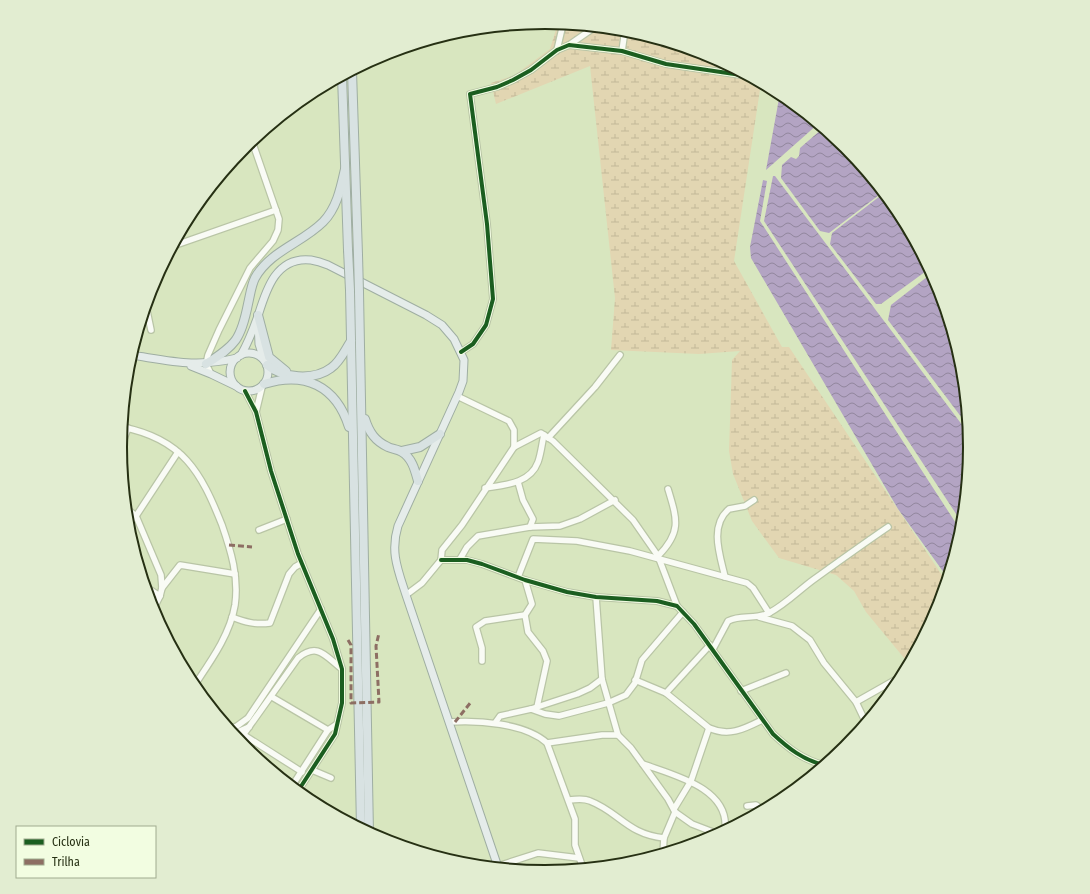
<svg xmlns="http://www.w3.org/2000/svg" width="1090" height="894" viewBox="0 0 1090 894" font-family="'Fira Sans Condensed',sans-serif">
	<defs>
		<pattern id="wetland-marsh" width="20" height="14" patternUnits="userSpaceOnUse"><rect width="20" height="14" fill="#e2d6b2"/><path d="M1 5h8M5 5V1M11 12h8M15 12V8" fill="none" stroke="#c2b898"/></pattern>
		<pattern id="water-waves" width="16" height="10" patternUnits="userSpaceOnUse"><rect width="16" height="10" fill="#b3a4c3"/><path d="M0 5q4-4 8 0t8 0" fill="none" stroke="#91869d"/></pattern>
	</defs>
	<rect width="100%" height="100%" fill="#d8e6bf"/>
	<!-- wetland -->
	<path fill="url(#wetland-marsh)" d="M558,23L628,30L708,54L761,83L734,261L782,347H789L946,581L938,610L909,664L866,612L854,591L836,575L779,558L752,521L733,474L729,451L732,360L740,351L699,354L611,350L615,298L590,66L496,104L491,83L515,75L550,49Z"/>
	<!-- water -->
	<g fill="url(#water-waves)">
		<path d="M780,93L818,124L766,170Z"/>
		<path d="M823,128L846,147L883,192L829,233L820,231L781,178L782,165L791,157L796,159L799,156L800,148Z"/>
		<path d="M773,176H775L969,434L970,447L962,523L764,221Z"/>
		<path d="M763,180L767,181L760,221L961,531L947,577L898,509L751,258L750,247Z"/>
		<path d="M884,193L898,211L929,269L881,304H876L830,244L832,233Z"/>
		<path d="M932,273L938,285L962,364L968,426L888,320L891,305Z"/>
	</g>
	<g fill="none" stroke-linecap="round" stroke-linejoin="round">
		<!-- minor casing -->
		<g stroke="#b9c5a6" stroke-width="8">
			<g id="minor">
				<path d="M569,45L595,27"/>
				<path d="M557,50L563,24"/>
				<path d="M622,51L625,30"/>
				<path d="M277,120L329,83L342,78"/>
				<path d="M173,246L276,210"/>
				<path d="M146,306L151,330"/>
				<path d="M461,352L473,344L486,325L493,299L487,224L470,94L497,87L513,80L531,70L557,50L569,45L622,51L666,64L748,76"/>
				<path d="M211,374L206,364L208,355L219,330L250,268L273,241L278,230L279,219L252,141"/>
				<path d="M245,391L256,412L271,471L298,554L333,639L342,669V703L335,734L298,791"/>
				<path d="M457,396L509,421L514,430V447"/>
				<path d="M256,412L262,387"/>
				<path d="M122,427C183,439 201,472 222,525C231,551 239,577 235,605C230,635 210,662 194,686"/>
				<path d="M548,438L595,387L620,355"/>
				<path d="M120,450L128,428"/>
				<path d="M518,482L523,500L533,519L530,527"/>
				<path d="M485,488C504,485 530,484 538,462C541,454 542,443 544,435"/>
				<path d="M126,508L136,516L161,575L162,588L160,596L153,610"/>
				<path d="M128,525L136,516L178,452"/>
				<path d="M259,530L287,519"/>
				<path d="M658,556C682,532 677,519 668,489"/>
				<path d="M460,559L467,547L478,536L530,527L560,526L580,519L615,500"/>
				<path d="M441,560H467L482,564L525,580L567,592L596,597L657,601L677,606L694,624L773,734C788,748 803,760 824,765"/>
				<path d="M518,577L533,539L577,541L630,551L747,583L753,588L769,613"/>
				<path d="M725,577C720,555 709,526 729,509L745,506L754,500"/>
				<path d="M146,587L160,596"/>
				<path d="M162,588L180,565L235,574"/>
				<path d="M406,595L422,583L441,560L442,550L462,525L514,447L541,433L553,441L633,520L658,556L677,606"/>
				<path d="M596,597L602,679L618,735"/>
				<path d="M525,615L528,632L543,651L547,661L537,707"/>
				<path d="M232,617C245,622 255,625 270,623L289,574L295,567L302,563"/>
				<path d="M759,617L792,626L810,640L824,663L856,702L866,723"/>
				<path d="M713,649L728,621C741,614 756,620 769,613C786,604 798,591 813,580C838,562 863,544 888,527"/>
				<path d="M482,661V648L476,627L485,621L525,615L532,604L525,580"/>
				<path d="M635,680L666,693L709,728C729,737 744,729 762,720"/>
				<path d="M741,691L786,673"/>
				<path d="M666,693L710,645"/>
				<path d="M272,697L328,730"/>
				<path d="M856,702L902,676"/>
				<path d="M531,709L545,714L559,716L608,703L626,695L635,683L642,660L683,612"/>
				<path d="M449,722C477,720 525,723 547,743L575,819V845L583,868"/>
				<path d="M495,723L500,716L531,709L577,694L590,688L602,679"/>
				<path d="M229,729L237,726L248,718L321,609"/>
				<path d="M233,734L249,727"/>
				<path d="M244,735L302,772"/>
				<path d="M239,741L298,658C318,642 325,656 342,669"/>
				<path d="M547,743L602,735H618L631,748L668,799L675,812L692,824L718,834"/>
				<path d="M643,764C673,775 730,788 725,830"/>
				<path d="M312,770L331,778"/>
				<path d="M292,786L328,730L337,724"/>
				<path d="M569,800C576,799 584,798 590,801C619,812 627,834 664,838L675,812"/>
				<path d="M747,806L756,805L763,810"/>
				<path d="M674,809L691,781L709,728"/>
				<path d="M663,853L664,838"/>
				<path d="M498,866L538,853L579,858"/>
			</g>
		</g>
		<!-- major casing -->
		<g stroke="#9faea2" stroke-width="9">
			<g id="major">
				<path d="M258,322L259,344L264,360"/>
				<circle cx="249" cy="372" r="19"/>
				<path d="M131,355C171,361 196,368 237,358"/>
				<path d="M241,355C248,343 253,330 258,316C266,290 276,256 311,260C317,261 323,263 328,265L426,315L442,325L454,339L464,360L463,381L459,392L398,526C390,552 398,570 406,595L498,867"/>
				<path d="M191,366L211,374L236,386"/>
			</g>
		</g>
		<!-- highway casing -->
		<g stroke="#9faea2" stroke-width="10">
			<g id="highway">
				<path d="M352,71L358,255"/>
				<path d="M342,76L348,250"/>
				<path d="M350,290L361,828"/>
				<path d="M359,292L369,833"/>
				<path d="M258,315L269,357L286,371"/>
				<path d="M206,364C236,345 241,339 248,304C250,296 251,286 255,278C270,251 302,243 323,222C337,208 341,187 345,169"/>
				<path d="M267,365C282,378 314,381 331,368C340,362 345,350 351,341"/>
				<path d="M264,384C305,371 336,386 349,427"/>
				<path d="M365,419C369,432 375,441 388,447C392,449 398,449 402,452C412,458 415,470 418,481"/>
				<path d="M402,451L420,447L440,434"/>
			</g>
		</g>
		<!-- minor -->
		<use href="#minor" stroke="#f9fbf5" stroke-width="5.5"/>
		<!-- major -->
		<use href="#major" stroke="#e5ecea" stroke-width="7"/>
		<!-- highway -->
		<use href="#highway" stroke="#d8e2e2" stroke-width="8"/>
		<!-- highway-bridge casing -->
		<g stroke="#9faea2" stroke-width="10" stroke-linecap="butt">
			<g id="highway-bridge">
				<path d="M348,250L350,290"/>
				<path d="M358,255L359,292"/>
			</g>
		</g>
		<!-- highway-bridge -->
		<use href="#highway-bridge" stroke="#d8e2e2" stroke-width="8"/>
		<!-- quiet -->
		<g stroke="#8d6e63" stroke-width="3" stroke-dasharray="6 3" stroke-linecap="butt">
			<path d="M229,545L252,547"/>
			<path d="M348,640L351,645V703L379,702L376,646L379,633"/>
			<path d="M455,722L471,702"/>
		</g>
		<!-- cycleway casing -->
		<g stroke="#f2fde1" stroke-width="6">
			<g id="cycleway">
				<path d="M461,352L473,344L486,325L493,299L487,224L470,94L497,87L513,80L531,70L557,50L569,45L622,51L666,64L748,76"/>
				<path d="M245,391L256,412L271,471L298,554L333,639L342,669V703L335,734L298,791"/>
				<path d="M441,560H467L482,564L525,580L567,592L596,597L657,601L677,606L694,624L773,734C788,748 803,760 824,765"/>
			</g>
		</g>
		<!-- cycleway -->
		<use href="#cycleway" stroke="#1b5e20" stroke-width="4"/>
	</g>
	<!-- crop -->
	<path d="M0 0H1090V894H0ZM127 447a418 418 0 1 1 836 0a418 418 0 1 1-836 0Z" fill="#e2edd1" fill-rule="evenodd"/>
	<path fill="none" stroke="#263013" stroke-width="2" d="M127 447a418 418 0 1 1 836 0a418 418 0 1 1-836 0Z"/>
	<!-- legend -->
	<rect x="16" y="826" width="140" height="52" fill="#f2fde1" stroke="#a0ab8f"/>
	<rect x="24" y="839" width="20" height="6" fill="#1b5e20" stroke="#a0ab8f"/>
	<text x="52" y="846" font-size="12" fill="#263013">Ciclovia</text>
	<rect x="24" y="859" width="20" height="6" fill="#8d6e63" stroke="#a0ab8f"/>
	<text x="52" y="866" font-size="12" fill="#263013">Trilha</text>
</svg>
